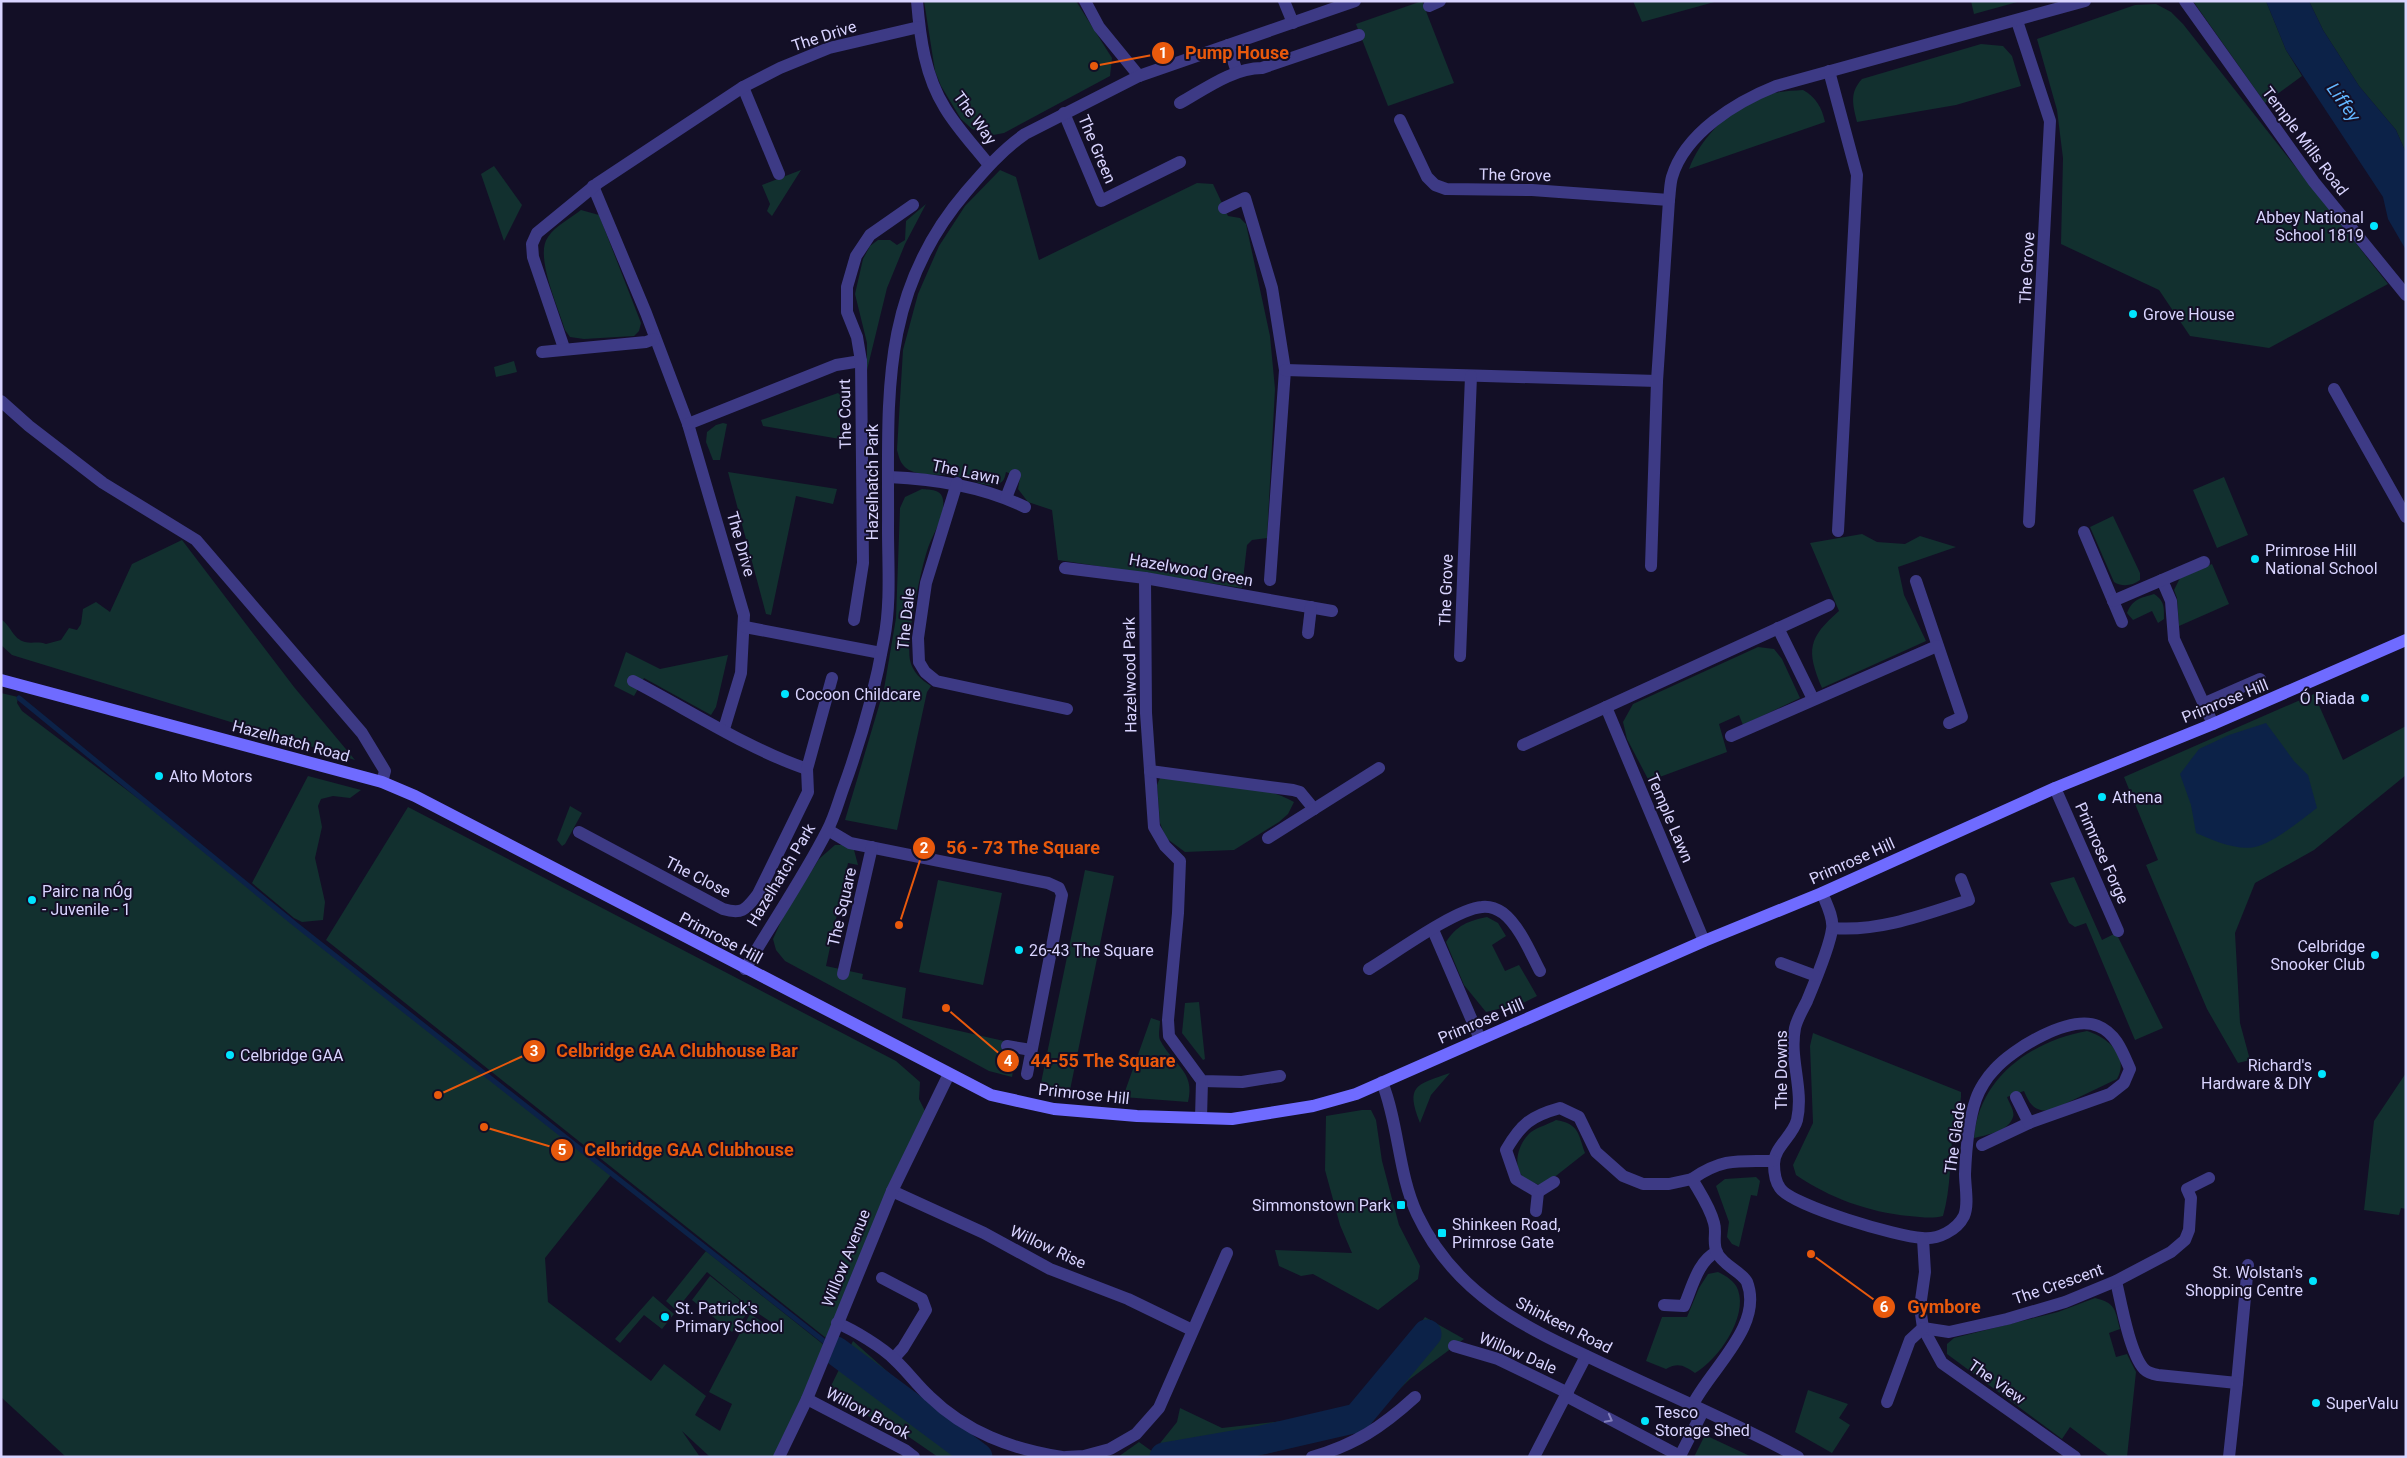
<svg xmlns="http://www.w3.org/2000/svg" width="2407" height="1458" viewBox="0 0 2407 1458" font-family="Roboto,sans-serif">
	<rect width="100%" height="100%" fill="#130f26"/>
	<!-- green -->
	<g fill="#12302f">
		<path d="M924,1H1076L1112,58L1110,76L1004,133L988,136L972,129L961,119L941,86L935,71Z"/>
		<path d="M1422,1L1454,83L1388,106L1356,24Z"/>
		<path d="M1633,1H1718L1642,22Z"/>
		<path d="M1971,1H2021L1974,14Z"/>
		<path d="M2193,1H2266L2286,50L2302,76L2265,103Z"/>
		<path d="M2309,1H2406V153L2396,130L2359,86L2323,30Z"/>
		<path d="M2156,4L2171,12L2183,24L2388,284L2269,348L2190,336L2159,290L2061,244L2063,158L2057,110L2037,39L2135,5Z"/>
		<path d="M1981,44L2003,46L2012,56L2021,86L1956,105L1857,122C1853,105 1849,93 1862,79Z"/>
		<path d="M1803,90C1816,97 1822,108 1825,122L1689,169C1699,141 1726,112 1754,100C1769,92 1786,91 1803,90Z"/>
		<path d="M494,166L522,205L504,241L481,174Z"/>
		<path d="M801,170L772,216L767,211L770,204L762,185Z"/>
		<path d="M1000,170L1016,177L1039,260L1197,183L1213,184L1228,216L1240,218L1246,224L1270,336L1275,389L1267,538L1252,540L1247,545L1242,588L1058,560L1052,510L1028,502L1018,489L1020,477L1006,472C1005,477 1004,482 998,484C988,489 971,479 960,477C945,473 919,478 906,468C900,463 899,457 897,450L903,350L918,294L939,246L965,206Z"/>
		<path d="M926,204L905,244L887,288L867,370V343L855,294L863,259L870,246L878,240H890L897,245L905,240L906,221Z"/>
		<path d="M581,210L599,215L641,323L639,331L634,336L584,339L570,337L565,330C559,309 534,255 548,237C555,226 571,218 581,210Z"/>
		<path d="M514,361L517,372L496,377L494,367Z"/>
		<path d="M838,393L840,395V439L763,426L761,420Z"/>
		<path d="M723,423L727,424L720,460H713L706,442L707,432L716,425Z"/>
		<path d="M728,472L837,489L833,504L796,496L771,615L766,614Z"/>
		<path d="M2224,477L2248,535L2217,548L2193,490Z"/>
		<path d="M922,489C930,490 942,489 943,500C946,516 931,536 927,551C920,573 906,639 910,660C912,671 921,680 931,686L927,692L897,830L845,820L884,689L896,618L900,508L905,497Z"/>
		<path d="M2113,516L2140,573V580C2132,586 2122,587 2114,582L2090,527Z"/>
		<path d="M1862,534L1877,542L1905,544L1920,536L1956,547L1898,567L1904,595L1926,641L1822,688C1806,650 1808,638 1839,611L1810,543Z"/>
		<path d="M182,540L294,687L355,760L12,655L1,645V619C11,626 13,639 25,642C32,644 38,641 46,644L61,640L69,628L77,630L81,624L83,609L96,602L110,612L132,564Z"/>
		<path d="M2212,564L2229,604L2179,626L2177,598L2174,590L2180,578Z"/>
		<path d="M2154,594C2165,601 2164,608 2164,619L2158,623L2152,611L2133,620L2127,613C2132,599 2141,598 2154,594Z"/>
		<path d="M1758,647L1774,649L1782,659L1800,698L1743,725L1739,715L1719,724L1727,752L1649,781L1627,739L1623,722L1633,704Z"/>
		<path d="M626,652L660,669L728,655L716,707L711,715L644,678L634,696L614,686Z"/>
		<path d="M1,693L18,697L17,703L22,711L164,818L305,934L611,1175L545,1258L548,1302L651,1381L664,1364L706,1396L695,1415L720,1431L732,1404L709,1392L750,1314L772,1328L774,1324L753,1310L707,1272L676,1310L666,1301L706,1251L824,1345L803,1397L775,1457H710L682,1431L700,1457H66L1,1397Z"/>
		<path d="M2314,694L2343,760L2406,726V775L2314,850L2255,883L2235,933L2240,1023L2250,1060L2238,1063L2207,1009L2146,865L2158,860L2124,777Z"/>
		<path d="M308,776L361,790L350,798L333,796L321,799L318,806L322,827L315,858L325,902L323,920L302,922L294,918L252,883Z"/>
		<path d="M1160,778C1204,782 1254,780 1294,802L1288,814L1279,822L1234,850L1185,852L1166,838L1160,823L1157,785Z"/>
		<path d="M570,806L582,813L565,844L562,846L557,840Z"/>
		<path d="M408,807L896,1061L920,1082L919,1099L925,1111L826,1338L326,940Z"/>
		<path d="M835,845H843L854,850L858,865L848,863L826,966L863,974L862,979L906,988L902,1018L1004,1041L1002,1050L1011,1054L1015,1059L1012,1077L989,1071L785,961L776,950L773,939L783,917L819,859Z"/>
		<path d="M1085,870L1114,876L1070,1090L1041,1084L1042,1078Z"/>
		<path d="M2074,877L2102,940L2116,933L2163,1028L2135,1040L2086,923L2075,927L2069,923L2050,883Z"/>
		<path d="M938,880L1002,893L983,985L919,972Z"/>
		<path d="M1487,917L1498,923L1506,936L1492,945L1505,971L1519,965L1537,996L1523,1003L1486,1012L1464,985L1446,942C1457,925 1468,921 1487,917Z"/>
		<path d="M1199,1002L1205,1059L1203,1060L1182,1033L1185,1003Z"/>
		<path d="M1151,1018L1160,1021C1160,1026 1158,1035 1160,1040C1172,1064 1196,1071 1188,1102L1123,1097Z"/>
		<path d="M2087,1031C2107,1037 2130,1056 2117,1079L2050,1111C2034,1111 2030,1105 2024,1091L2007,1097C2009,1103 2015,1111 2013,1117C2009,1131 1987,1135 1974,1138C1979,1077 2032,1041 2087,1031Z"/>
		<path d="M1813,1033L1961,1092C1962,1105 1955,1117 1953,1130C1950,1158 1951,1188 1943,1216C1932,1219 1921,1217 1909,1216C1868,1212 1830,1198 1796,1175L1793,1165L1813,1123L1810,1046Z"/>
		<path d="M1450,1073L1431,1095L1420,1123C1405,1085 1416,1085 1450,1073Z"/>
		<path d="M2406,1073V1209L2401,1208L2399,1215L2364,1210L2374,1121Z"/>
		<path d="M1362,1110H1371L1376,1120L1382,1161L1399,1225L1420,1266L1418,1279L1378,1310L1313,1274L1301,1276L1279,1266L1275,1250L1352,1253L1340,1225L1325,1170L1326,1116Z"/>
		<path d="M1556,1120C1579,1124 1578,1133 1585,1153L1552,1179L1539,1185C1535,1183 1528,1181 1524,1178C1511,1165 1519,1142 1531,1132C1538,1127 1549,1124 1556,1120Z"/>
		<path d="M1756,1177L1760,1181L1757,1196L1751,1195L1739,1247L1732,1244L1727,1237L1729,1222L1716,1186L1725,1179Z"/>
		<path d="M1718,1272C1726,1276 1735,1281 1738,1290C1748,1317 1718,1360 1695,1373C1684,1366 1679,1362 1666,1369L1646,1361L1662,1317H1687L1699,1288L1708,1274Z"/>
		<path d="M710,1276L751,1309L732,1332L692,1300Z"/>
		<path d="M653,1296L674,1314L662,1329L644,1315L620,1343L615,1339Z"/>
		<path d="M2095,1298C2116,1303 2115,1310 2120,1329L2109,1333L2116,1357L2127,1354L2136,1372L2127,1457H2110L2070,1427L2062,1439L1947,1354V1344L1954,1338L2058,1312Z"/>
		<path d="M1425,1317L1464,1339L1410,1379L1356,1432L1252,1457H1118L1139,1442L1153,1452L1177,1422L1180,1408L1222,1428L1354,1413Z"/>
		<path d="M853,1341L959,1435L991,1457H938L909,1437L835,1399L831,1393V1386Z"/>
		<path d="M1808,1390L1848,1404L1839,1418L1850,1425L1832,1453L1795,1432Z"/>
		<path d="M1705,1435L1752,1457H1694Z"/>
	</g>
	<!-- water -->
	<g fill="#0c2248">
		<path d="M2266,1H2309L2323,30L2359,86L2396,130L2406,153V250L2388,219L2383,197L2286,50Z"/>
		<path d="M2266,723L2294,761L2308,775L2317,808C2302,819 2274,843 2255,847C2237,851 2212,840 2196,833L2191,805L2180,774L2199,749L2229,735Z"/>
	</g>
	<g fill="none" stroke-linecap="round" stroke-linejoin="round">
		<!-- stream -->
		<path stroke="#0c2248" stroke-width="5" d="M19,698L295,924L825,1342"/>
		<!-- river -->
		<g stroke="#0c2248" stroke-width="29">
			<path d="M836,1351L978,1457"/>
			<path d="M1164,1457L1262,1440L1357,1418L1427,1334"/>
		</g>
		<!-- minor -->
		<g stroke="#3d3a85" stroke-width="12">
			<path d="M917,1C920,38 925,76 945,108C957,128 974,146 989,165"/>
			<path d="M1085,1L1099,27L1139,76"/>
			<path d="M1284,1L1293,23"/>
			<path d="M1429,6L1440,1"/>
			<path d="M2017,21L2050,121L2029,522"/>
			<path d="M1228,45L1237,72"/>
			<path d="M1829,71L1857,175L1838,531"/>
			<path d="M743,87L779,174"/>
			<path d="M1180,103C1205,89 1233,68 1262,68L1359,35"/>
			<path d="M1064,113L1101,201L1180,162"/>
			<path d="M1400,120L1427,177L1435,185L1446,189L1532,190L1669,200"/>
			<path d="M593,186L646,313L688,424L744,615L741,673L724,729"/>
			<path d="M1224,208L1245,198L1272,288L1285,370L1270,580"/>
			<path d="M564,348L533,257L532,244L537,233L598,183L743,87L780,68L829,48L919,27"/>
			<path d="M542,352L646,342L654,339"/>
			<path d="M1285,370L1657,381"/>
			<path d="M2334,389L2406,517"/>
			<path d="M1,401L29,426L103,483L196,540L362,733L385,771L382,782"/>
			<path d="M688,424L836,365L861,361"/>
			<path d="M889,477C936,479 982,486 1025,507"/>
			<path d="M957,483L926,583L918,638L919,662L925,672L936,681L1067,709"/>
			<path d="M1006,498L1015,475"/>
			<path d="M2084,532L2122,622"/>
			<path d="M1651,566L1657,381L1669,200C1670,192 1670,184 1672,177C1685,133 1736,102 1776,86L2085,1"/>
			<path d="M1065,568L1145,578L1332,611"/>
			<path d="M1145,578L1146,713L1154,827L1165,846L1180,861L1178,913L1168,1020L1169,1036L1202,1081L1242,1082L1280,1076"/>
			<path d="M2162,580L2171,601L2174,639L2213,724"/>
			<path d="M1916,581L1962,717L1949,723"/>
			<path d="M2113,601L2204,562"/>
			<path d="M854,620L863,563L861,361L857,337L847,312V287L856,256L870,235L913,205"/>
			<path d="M745,627L881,653"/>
			<path d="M1778,628L1813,699"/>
			<path d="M1308,633L1311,607"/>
			<path d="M1460,656L1471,376"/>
			<path d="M633,681C687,709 750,750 807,769"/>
			<path d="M2205,703L2260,679"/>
			<path d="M1606,707L1704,941"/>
			<path d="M1731,736L1937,646"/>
			<path d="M1523,745L1829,605"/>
			<path d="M1150,771L1293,790L1300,792L1314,809"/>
			<path d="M2055,788L2118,931"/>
			<path d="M828,830L850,843L1048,883L1059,888L1062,895L1027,1074"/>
			<path d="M579,832L723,909C743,915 746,909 758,894L808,792L807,769L832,678"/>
			<path d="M1268,838L1379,768"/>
			<path d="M1822,893C1826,903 1834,918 1832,929C1830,946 1814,984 1807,1001C1803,1009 1797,1019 1795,1028C1789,1059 1804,1089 1797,1120C1793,1136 1774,1147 1774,1164C1774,1173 1775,1181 1780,1188C1792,1206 1899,1237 1922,1238C1938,1240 1957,1230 1964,1216C1969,1205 1965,1186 1965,1174C1966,1149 1968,1122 1976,1099C1979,1090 1987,1077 1994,1070C2012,1049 2070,1014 2098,1026C2116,1033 2123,1053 2130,1069L2124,1083L2110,1094L2031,1122L1982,1145"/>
			<path d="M1833,928C1879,932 1926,914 1969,900L1961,879"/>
			<path d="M1433,930L1480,1039"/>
			<path d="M1781,963L1816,976"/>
			<path d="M1369,969C1394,954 1455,909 1482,907C1490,906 1497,909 1503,913C1519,925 1531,954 1540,971"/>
			<path d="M843,974L872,847"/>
			<path d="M1007,1046L1031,1050"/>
			<path d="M2016,1097L2029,1123"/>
			<path d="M1201,1118L1202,1081"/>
			<path d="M1554,1182L1538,1192L1516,1179L1506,1150C1521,1124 1531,1116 1560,1108L1579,1117L1596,1152L1623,1176L1643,1184H1669L1692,1179"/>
			<path d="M892,1191L984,1233L1050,1269L1128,1299L1192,1330"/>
			<path d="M1536,1211L1538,1192"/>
			<path d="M1923,1239L1925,1272L1920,1307L1923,1328L1942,1363L2075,1457"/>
			<path d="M882,1278L922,1299L926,1310L903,1348L894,1358"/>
			<path d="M2116,1281C2121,1303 2130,1354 2144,1369C2148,1373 2152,1374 2158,1375L2237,1383L2248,1265"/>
			<path d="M1664,1305L1684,1306C1692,1288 1698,1260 1717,1252"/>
			<path d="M837,1323C854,1330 882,1347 895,1360C907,1371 917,1385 929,1396C966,1432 1011,1449 1062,1457"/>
			<path d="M1923,1328L1949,1332L2007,1319L2065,1302L2116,1281L2171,1252L2185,1240L2189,1230L2191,1198L2187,1189L2209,1178"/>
			<path d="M1454,1346L1498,1359L1568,1393"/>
			<path d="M1566,1396L1680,1456L1703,1411"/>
			<path d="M807,1399L905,1450L914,1457"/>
			<path d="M1887,1402L1910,1340L1923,1328"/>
			<path d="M1692,1406C1710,1369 1764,1326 1747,1282C1742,1272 1724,1266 1717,1253C1712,1242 1717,1233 1714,1223C1710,1207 1700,1193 1692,1179C1722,1158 1738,1161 1773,1161"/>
			<path d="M779,1457L807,1399L892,1191L949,1074"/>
			<path d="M1066,1457L1084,1456L1110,1449L1136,1434L1159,1408L1227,1253"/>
			<path d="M1312,1457C1355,1445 1382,1427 1415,1397"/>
			<path d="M1534,1457L1586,1356"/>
			<path d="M2229,1457L2237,1383"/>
		</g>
		<!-- tertiary -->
		<g stroke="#3d3a85" stroke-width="12">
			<path d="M2185,1L2314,182L2406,295"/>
			<path d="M745,969C772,923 803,878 827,831C834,818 838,803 843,789C861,740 875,690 884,639C891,604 888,565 888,529C889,402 877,296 966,192C984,171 1002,150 1025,134L1139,76L1355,1"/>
			<path d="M1382,1082C1399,1125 1398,1173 1417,1214C1457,1299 1531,1330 1610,1367C1673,1397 1738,1424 1798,1457"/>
		</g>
		<!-- secondary -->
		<path stroke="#6f6bff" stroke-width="12" d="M1,680L382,782L415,796L991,1095L1054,1109L1137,1116L1232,1119L1313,1106L1356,1094L1704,941L1822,893L2055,788L2213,724L2406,640"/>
	</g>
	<!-- one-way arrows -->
	<defs><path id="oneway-chevron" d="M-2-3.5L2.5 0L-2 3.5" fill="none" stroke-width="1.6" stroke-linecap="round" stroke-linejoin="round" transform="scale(1.25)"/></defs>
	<use stroke="#837fbc" href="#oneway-chevron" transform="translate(1609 1419) rotate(28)"/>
	<!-- markers -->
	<g fill="#00e5ff" stroke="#130f26" stroke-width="2">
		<circle cx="2374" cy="226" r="5"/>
		<circle cx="2133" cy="314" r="5"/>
		<circle cx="2255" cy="559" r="5"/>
		<circle cx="785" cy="694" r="5"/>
		<circle cx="2365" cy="698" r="5"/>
		<circle cx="159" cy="776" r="5"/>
		<circle cx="2102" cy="797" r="5"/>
		<circle cx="32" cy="900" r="5"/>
		<circle cx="1019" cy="950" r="5"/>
		<circle cx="2375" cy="955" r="5"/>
		<circle cx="230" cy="1055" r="5"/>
		<circle cx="2322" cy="1074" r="5"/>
		<rect x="1396" y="1200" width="10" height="10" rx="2.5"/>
		<rect x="1437" y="1228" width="10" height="10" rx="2.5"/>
		<circle cx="2313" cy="1281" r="5"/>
		<circle cx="665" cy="1317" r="5"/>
		<circle cx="2316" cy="1403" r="5"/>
		<circle cx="1645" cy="1421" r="5"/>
	</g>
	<g text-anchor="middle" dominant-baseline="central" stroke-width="4" stroke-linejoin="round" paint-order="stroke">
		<!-- street labels -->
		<g font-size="16" fill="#d9d4ff" stroke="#130f26">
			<text transform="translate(824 36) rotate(-18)">The Drive</text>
			<text transform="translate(975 118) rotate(54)">The Way</text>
			<text transform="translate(2305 141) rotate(53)">Temple Mills Road</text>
			<text transform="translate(1097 149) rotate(67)">The Green</text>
			<text transform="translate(1515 175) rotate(1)">The Grove</text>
			<text transform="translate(2027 268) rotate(-87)">The Grove</text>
			<text transform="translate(845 414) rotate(-91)">The Court</text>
			<text transform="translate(966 472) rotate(12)">The Lawn</text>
			<text transform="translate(872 482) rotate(-90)">Hazelhatch Park</text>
			<text transform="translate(741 544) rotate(74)">The Drive</text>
			<text transform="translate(1191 570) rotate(10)">Hazelwood Green</text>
			<text transform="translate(1446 590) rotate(-88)">The Grove</text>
			<text transform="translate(906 619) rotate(-84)">The Dale</text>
			<text transform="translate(1130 675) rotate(-91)">Hazelwood Park</text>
			<text transform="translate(2225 701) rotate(-22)">Primrose Hill</text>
			<text transform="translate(291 741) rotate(15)">Hazelhatch Road</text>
			<text transform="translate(1670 818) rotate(67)">Temple Lawn</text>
			<text transform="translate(2102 853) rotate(66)">Primrose Forge</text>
			<text transform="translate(1852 861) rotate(-24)">Primrose Hill</text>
			<text transform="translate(781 875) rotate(-59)">Hazelhatch Park</text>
			<text transform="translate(698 877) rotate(27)">The Close</text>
			<text transform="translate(842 907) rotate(-77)">The Square</text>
			<text transform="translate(721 938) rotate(28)">Primrose Hill</text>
			<text transform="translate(1481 1021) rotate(-23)">Primrose Hill</text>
			<text transform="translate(1781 1070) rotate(-90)">The Downs</text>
			<text transform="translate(1084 1094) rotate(6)">Primrose Hill</text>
			<text transform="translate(1955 1138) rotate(-82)">The Glade</text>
			<text transform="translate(1048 1247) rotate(25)">Willow Rise</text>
			<text transform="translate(846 1258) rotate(-68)">Willow Avenue</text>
			<text transform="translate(2058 1284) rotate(-19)">The Crescent</text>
			<text transform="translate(1564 1325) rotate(27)">Shinkeen Road</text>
			<text transform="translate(1518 1353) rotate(23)">Willow Dale</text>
			<text transform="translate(1997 1382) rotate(35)">The View</text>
			<text transform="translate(868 1413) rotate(28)">Willow Brook</text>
		</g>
		<!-- poi labels -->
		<g font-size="16" fill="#d9d4ff" stroke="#130f26" text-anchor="start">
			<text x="2364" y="217" text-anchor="end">Abbey National<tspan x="2364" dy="18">School 1819</tspan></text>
			<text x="2143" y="314">Grove House</text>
			<text x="2265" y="550">Primrose Hill<tspan x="2265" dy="18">National School</tspan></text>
			<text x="795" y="694">Cocoon Childcare</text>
			<text x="2355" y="698" text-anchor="end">Ó Riada</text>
			<text x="169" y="776">Alto Motors</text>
			<text x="2112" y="797">Athena</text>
			<text x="42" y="891">Pairc na nÓg<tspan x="42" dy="18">- Juvenile - 1</tspan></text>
			<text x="2365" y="946" text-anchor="end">Celbridge<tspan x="2365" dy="18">Snooker Club</tspan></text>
			<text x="1029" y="950">26-43 The Square</text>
			<text x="240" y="1055">Celbridge GAA</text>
			<text x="2312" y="1065" text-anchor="end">Richard's<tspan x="2312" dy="18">Hardware &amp; DIY</tspan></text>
			<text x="1391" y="1205" text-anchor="end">Simmonstown Park</text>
			<text x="1452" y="1224">Shinkeen Road,<tspan x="1452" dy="18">Primrose Gate</tspan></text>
			<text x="2303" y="1272" text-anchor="end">St. Wolstan's<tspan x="2303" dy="18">Shopping Centre</tspan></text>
			<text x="675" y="1308">St. Patrick's<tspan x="675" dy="18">Primary School</tspan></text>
			<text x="2326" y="1403">SuperValu</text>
			<text x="1655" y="1412">Tesco<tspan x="1655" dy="18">Storage Shed</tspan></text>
		</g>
		<!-- water labels -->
		<g font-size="18" font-style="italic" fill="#62b6ff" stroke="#130f26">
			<text transform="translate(2344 102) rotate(54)">Liffey</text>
		</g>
	</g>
	<!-- callouts -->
	<path fill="none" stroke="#e8590c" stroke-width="2" d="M1094 66L1163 53M899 925L924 848M438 1095L534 1051M946 1008L1008 1061M484 1127L562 1150M1811 1254L1884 1307"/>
	<g fill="#e8590c" stroke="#130f26" stroke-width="2">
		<circle cx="1094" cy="66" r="5"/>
		<circle cx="899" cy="925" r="5"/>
		<circle cx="438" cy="1095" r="5"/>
		<circle cx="946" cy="1008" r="5"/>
		<circle cx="484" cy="1127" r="5"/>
		<circle cx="1811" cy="1254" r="5"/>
		<circle cx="1163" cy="53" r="12"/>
		<circle cx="924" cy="848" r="12"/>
		<circle cx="534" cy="1051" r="12"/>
		<circle cx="1008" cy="1061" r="12"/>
		<circle cx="562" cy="1150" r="12"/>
		<circle cx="1884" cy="1307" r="12"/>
	</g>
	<g font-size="15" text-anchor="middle" font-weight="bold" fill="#fff">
		<text x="1163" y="58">1</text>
		<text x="924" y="853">2</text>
		<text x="534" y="1056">3</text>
		<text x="1008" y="1066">4</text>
		<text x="562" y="1155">5</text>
		<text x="1884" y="1312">6</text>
	</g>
	<g font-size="18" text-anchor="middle" font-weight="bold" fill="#e8590c" stroke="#130f26" stroke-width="4" stroke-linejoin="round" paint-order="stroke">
		<text x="1237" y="59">Pump House</text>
		<text x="1023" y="854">56 - 73 The Square</text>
		<text x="677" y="1057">Celbridge GAA Clubhouse Bar</text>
		<text x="1103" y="1067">44-55 The Square</text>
		<text x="689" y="1156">Celbridge GAA Clubhouse</text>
		<text x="1944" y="1313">Gymbore</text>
	</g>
	<!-- border -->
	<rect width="2407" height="1458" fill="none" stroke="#d9d4ff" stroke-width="5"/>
</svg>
